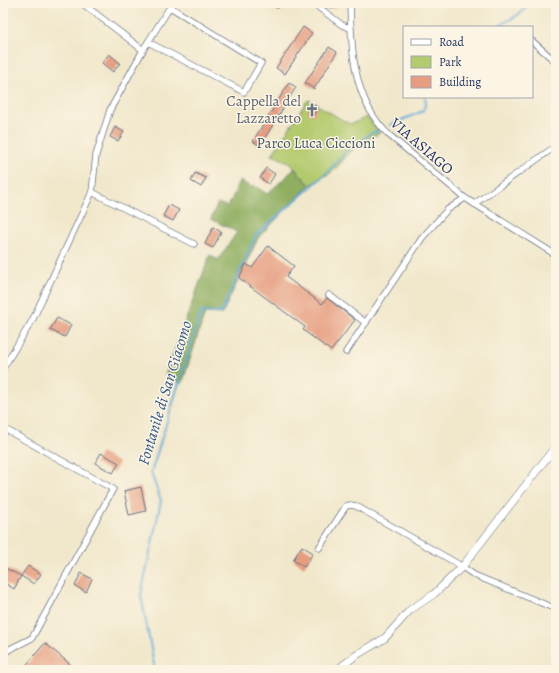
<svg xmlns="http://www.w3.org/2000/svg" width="559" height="673" viewBox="0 0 559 673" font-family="Alegreya,serif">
	<rect width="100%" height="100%" fill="#fcf5e5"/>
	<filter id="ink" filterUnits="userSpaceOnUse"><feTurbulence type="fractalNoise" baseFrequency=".025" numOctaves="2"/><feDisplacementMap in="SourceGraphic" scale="8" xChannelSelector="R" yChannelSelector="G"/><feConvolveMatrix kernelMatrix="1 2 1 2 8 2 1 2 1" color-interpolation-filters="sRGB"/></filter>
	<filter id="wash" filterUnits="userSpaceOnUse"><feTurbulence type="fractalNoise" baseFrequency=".012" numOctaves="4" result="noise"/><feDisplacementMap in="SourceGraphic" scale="16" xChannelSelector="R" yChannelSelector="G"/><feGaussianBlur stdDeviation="0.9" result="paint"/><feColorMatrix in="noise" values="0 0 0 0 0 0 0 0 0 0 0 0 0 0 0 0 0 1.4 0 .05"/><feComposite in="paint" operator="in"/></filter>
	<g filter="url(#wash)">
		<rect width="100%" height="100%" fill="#f1e8cc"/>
		<!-- green -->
		<path fill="#b4ca6e" stroke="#687c66" d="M309,100L344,121L351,124L367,117L380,133L359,143L332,172L310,185L289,162L272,155L306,102Z"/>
		<!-- forest -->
		<path fill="#8fae61" stroke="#556e60" d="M294,168L310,185L258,238L222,314L205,313L182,384L165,375L210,255L218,260L237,232L211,219L218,203L228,207L240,181L251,187L255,186L267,194L287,176Z"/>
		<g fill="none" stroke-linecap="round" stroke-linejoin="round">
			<!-- stream -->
			<g stroke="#60aad8" stroke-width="2">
				<path d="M497,27L518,15L531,3"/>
				<path d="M390,125L423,111L426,103L425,97"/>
				<path d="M155,670L141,595L161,501L151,473L201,312L221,313L256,235L328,172L347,150L371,133L378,131"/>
			</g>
		</g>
		<g id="blocks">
			<!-- building -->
			<g fill="#e69d80">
				<path d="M320,3H337V8L326,7Z"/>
				<path d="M303,27L312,33L285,74L276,68Z"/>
				<path d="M329,47L337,52L314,89L305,83Z"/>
				<path d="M109,54L120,63L113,72L102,63Z"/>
				<path d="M289,83L296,87L260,146L253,141Z"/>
				<path d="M312,104L318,107L313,116L307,112Z"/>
				<path d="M115,127L124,132L118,141L110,137Z"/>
				<path d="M266,168L275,174L269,184L260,178Z"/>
				<path d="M195,173L206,178L201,187L191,181Z"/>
				<path d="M169,205L179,210L173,221L163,216Z"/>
				<path d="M213,227L221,232L213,248L205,244Z"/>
				<path d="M268,246L294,266L286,277L322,304L327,298L355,320L331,351L303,330L305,327L239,278L246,264L252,268Z"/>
				<path d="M57,318L71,325L65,337L50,330Z"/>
				<path d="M101,453L119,463L113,473L95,463Z"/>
				<path d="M141,487L146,511L129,515L124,491Z"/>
				<path d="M302,546L313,553L304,567L293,560Z"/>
				<path d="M28,566L41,574L34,584L21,576Z"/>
				<path d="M3,567L21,576L14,589L3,582Z"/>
				<path d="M81,573L92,579L86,592L75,586Z"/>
				<path d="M45,643L77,670H22Z"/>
			</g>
		</g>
	</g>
	<g filter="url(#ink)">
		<use href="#blocks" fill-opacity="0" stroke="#667084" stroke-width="1"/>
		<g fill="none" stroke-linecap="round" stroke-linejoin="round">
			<!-- minor casing -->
			<g stroke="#667084" stroke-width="7">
				<g id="minor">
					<path d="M82,3L143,50"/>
					<path d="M274,3L277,5"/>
					<path d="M313,3L342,25L350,28"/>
					<path d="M350,3C351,49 353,101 389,135L465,198L556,255"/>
					<path d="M532,41L556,62"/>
					<path d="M148,42L244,92L261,63L170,7"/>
					<path d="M92,192L194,244"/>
					<path d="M474,204L556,146"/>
					<path d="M329,295L366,323"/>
					<path d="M346,352L422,238L447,210L465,198"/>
					<path d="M3,368L32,321L92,192L96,155L110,110L143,50L170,7L174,3"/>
					<path d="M3,428L113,489L32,638L8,650L3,656"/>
					<path d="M319,548L346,506L350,505L356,506L458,564L474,575L556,609"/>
				</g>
			</g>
			<!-- tertiary casing -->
			<g stroke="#667084" stroke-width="8">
				<path id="tertiary" d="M337,670L355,656L385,638L410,610L434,594L462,567L556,446"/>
			</g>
			<!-- minor -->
			<use href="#minor" stroke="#fff" stroke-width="5.5"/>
			<!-- tertiary -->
			<use href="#tertiary" stroke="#fff" stroke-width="7"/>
		</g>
	</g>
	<!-- icons -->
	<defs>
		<g id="church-bare" transform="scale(1.08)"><path d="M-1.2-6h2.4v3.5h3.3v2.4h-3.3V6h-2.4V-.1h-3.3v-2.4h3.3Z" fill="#6b7280" stroke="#fcf5e5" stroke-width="2.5" paint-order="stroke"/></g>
	</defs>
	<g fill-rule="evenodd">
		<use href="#church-bare" x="312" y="110"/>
	</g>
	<g text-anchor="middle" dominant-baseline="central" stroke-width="3" stroke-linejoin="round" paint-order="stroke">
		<!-- worship labels -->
		<g font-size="15" fill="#5b616d" stroke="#fcf5e5" text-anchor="end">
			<text x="301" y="101">Cappella del<tspan x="301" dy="17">Lazzaretto</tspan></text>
		</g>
		<!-- park labels -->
		<g font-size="15" fill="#415662" stroke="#fcf5e5">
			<text x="316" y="143">Parco Luca Ciccioni</text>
		</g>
		<!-- street labels -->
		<g font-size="15" fill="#1b2f5e" stroke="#fcf5e5">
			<text transform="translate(422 146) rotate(41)">VIA ASIAGO</text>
		</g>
		<!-- water labels -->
		<g font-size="16" font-style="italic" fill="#335a89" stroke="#fcf5e5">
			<text transform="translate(165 393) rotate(-73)">Fontanile di San Giacomo</text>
		</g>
	</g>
	<!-- margin -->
	<rect width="559" height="673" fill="none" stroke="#fcf5e5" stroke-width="16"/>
	<!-- legend -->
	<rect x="403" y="26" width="130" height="72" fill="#fcf5e5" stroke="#a2a6af"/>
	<rect x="411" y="39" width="20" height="6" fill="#ffffff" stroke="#a2a6af"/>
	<text x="439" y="46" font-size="12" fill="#1b2f5e">Road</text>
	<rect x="411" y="56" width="20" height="12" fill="#b4ca6e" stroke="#a2a6af"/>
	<text x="439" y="66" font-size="12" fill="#1b2f5e">Park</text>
	<rect x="411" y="76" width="20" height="12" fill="#e69d80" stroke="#a2a6af"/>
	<text x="439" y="86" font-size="12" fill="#1b2f5e">Building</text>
</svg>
